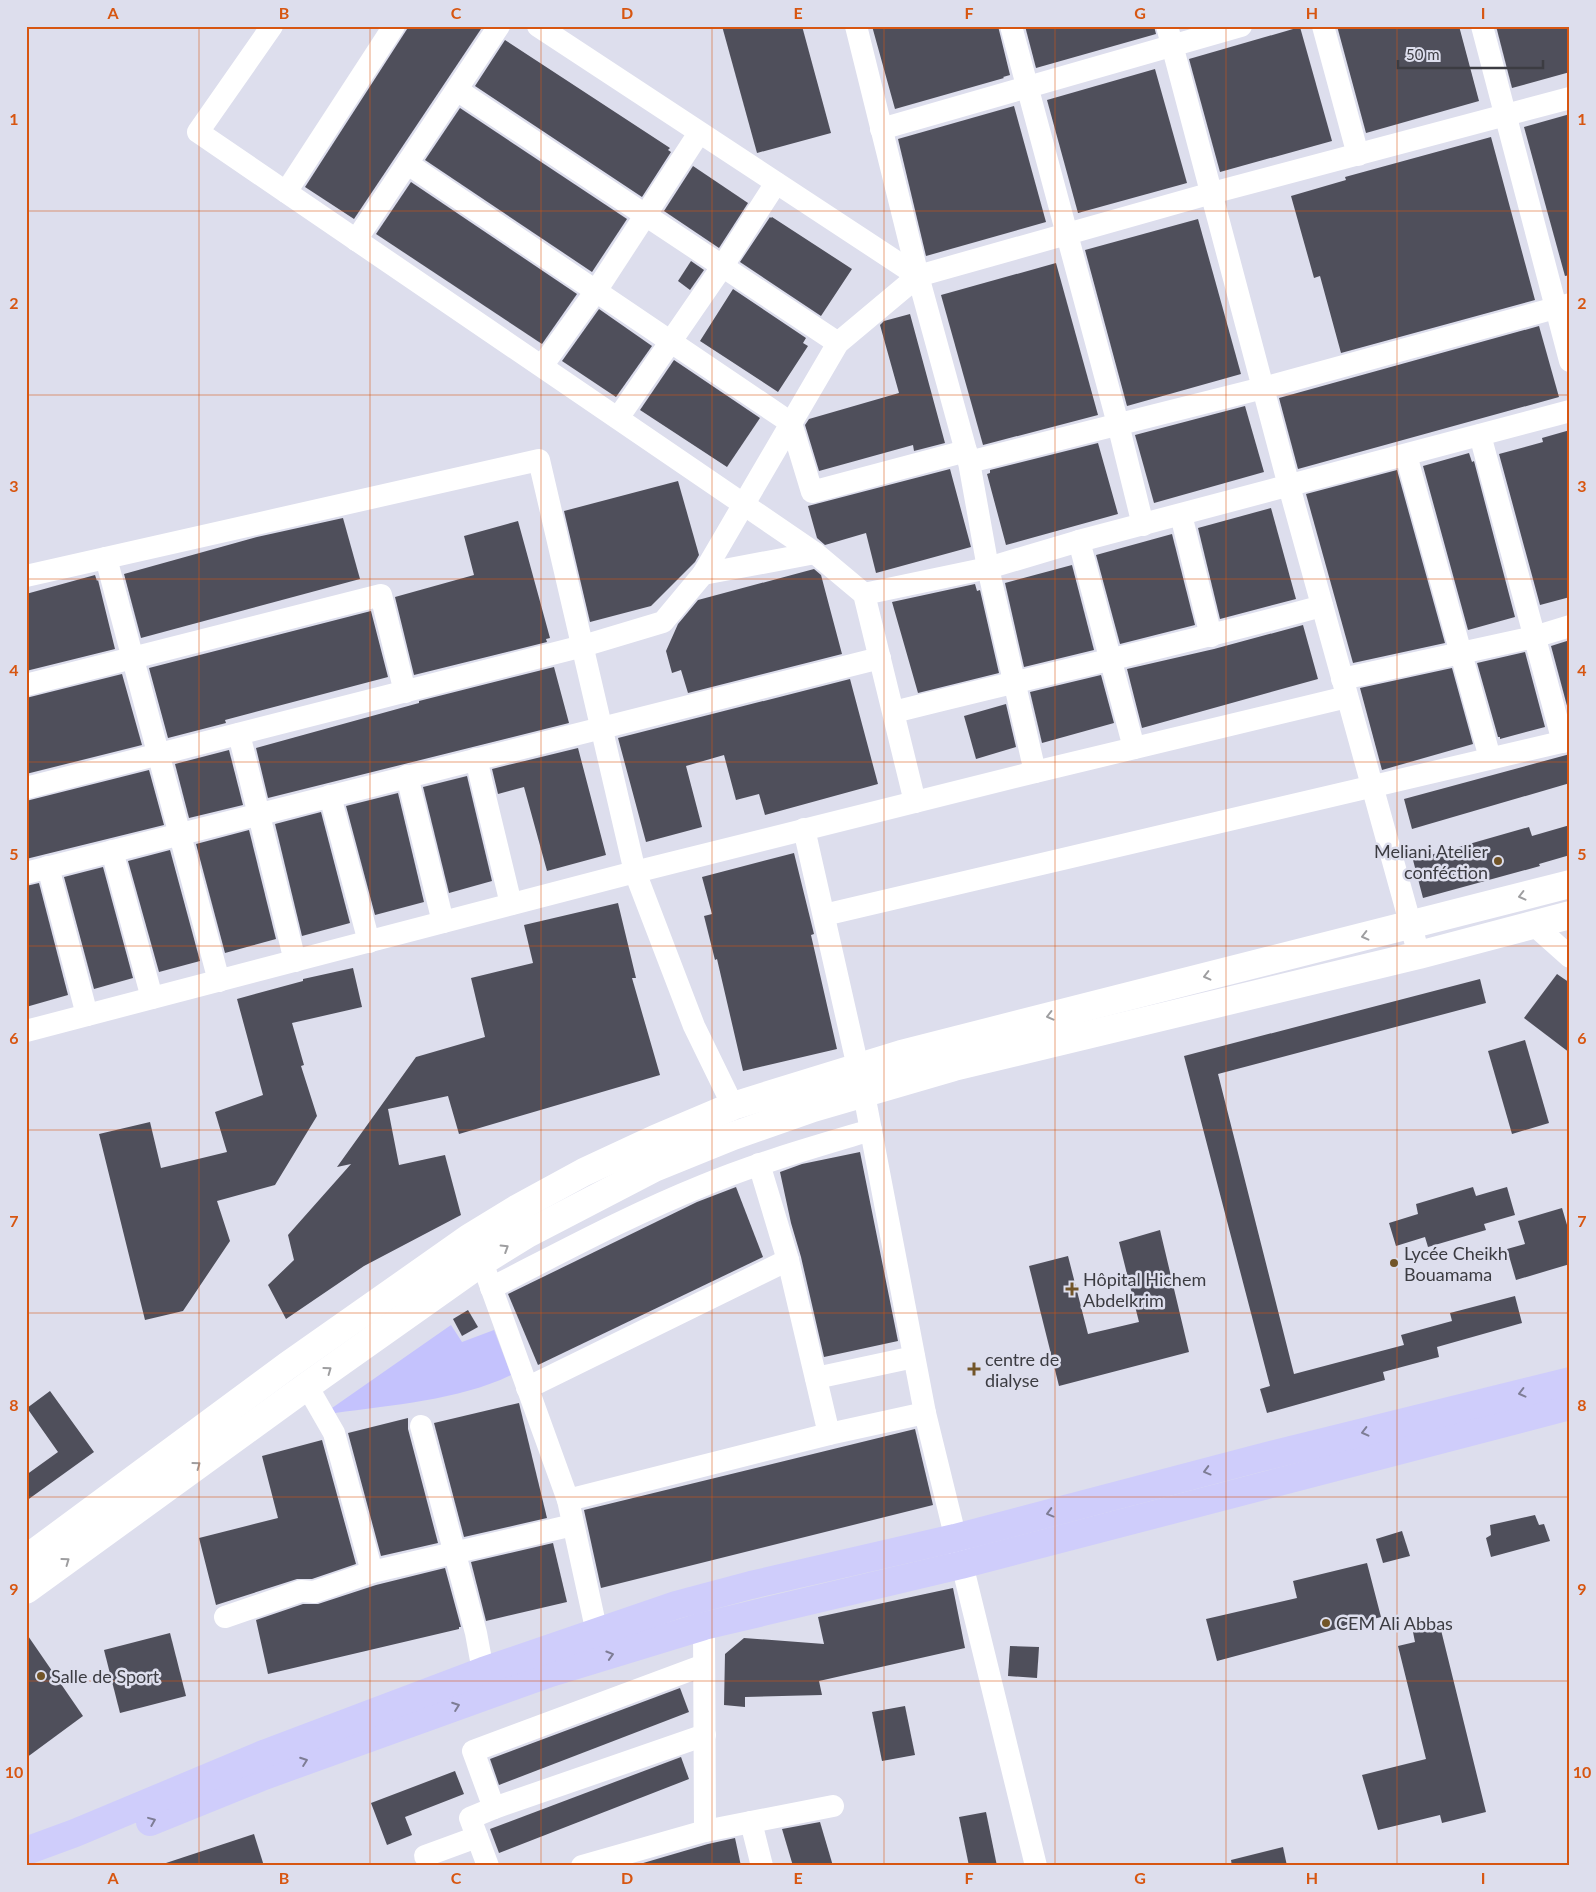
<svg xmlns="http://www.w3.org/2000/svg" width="1596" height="1892" viewBox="0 0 1596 1892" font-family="Lato,sans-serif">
	<rect width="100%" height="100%" fill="#dddeed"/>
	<!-- green -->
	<path fill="#c4c2fd" d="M451,1325L462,1342L494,1330L511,1375C460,1400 391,1405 335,1413L332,1408Z"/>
	<!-- building -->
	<g fill="#4f4f5b">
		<path d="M409,26H483L354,219L305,187Z"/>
		<path d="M722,26H802L831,133L757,153Z"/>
		<path d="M872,26H998L1010,75L1003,77L1004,78L895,109Z"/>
		<path d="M1025,26H1154L1156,34L1036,68Z"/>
		<path d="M1337,26H1459L1479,101L1366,133Z"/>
		<path d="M1496,26H1570V72L1512,88Z"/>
		<path d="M1300,27L1332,141L1220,172L1189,59Z"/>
		<path d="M505,40L670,148L668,150L671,152L642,197L475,86Z"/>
		<path d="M1155,69L1187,183L1078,213L1047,100Z"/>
		<path d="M1014,106L1046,222L926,256L898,139Z"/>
		<path d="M460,108L627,219L592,272L425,160Z"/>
		<path d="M1570,114V275L1565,276L1524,127Z"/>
		<path d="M1491,137L1535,300L1341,353L1320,276L1314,278L1291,196L1346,180L1345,177Z"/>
		<path d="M693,166L748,203L719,248L664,211Z"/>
		<path d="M411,182L577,294L542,344L376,234Z"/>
		<path d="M770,217L771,218L772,217L852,269L821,316L740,262Z"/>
		<path d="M1198,219L1241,374L1127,406L1085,250Z"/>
		<path d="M691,261L704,270L690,290L678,281Z"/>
		<path d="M1056,263L1098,415L983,445L941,295Z"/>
		<path d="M733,289L806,338L803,343L808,346L778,392L700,341Z"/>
		<path d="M599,309L652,346L616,397L562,361Z"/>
		<path d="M910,314L945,443L914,451L913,445L819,471L805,425L809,419L899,393L880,325L884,321Z"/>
		<path d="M1539,326L1559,397L1298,469L1279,398Z"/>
		<path d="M674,360L760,418L727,467L640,410Z"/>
		<path d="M1245,406L1264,472L1154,503L1135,435Z"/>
		<path d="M1570,430V597L1540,605L1499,454L1543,442L1542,438Z"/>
		<path d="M1098,443L1118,514L1006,545L987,474L990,473V470Z"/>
		<path d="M1469,453L1472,462L1474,461L1515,617L1468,630L1423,466Z"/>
		<path d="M950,469L971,547L876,573L866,533L825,545L817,538L808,506Z"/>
		<path d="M1397,470L1445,643L1353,663L1306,494Z"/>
		<path d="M678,481L699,555L695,562L651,606L590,622L564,511Z"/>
		<path d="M1271,508L1296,599L1220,619L1198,528Z"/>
		<path d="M343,518L360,579L141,638L124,574L257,537Z"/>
		<path d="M518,521L550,638L546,639L547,642L414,675L395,597L474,575L464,536Z"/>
		<path d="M1172,534L1195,625L1120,644L1096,555Z"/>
		<path d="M1072,565L1094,650L1024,667L1005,583Z"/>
		<path d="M814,569L821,575L842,654L688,693L681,670L672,673L666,651L678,624L698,600Z"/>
		<path d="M95,575L97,581L98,580L115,649L26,671V594Z"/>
		<path d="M975,584L977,591L980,590L999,673L918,693L892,602Z"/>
		<path d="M371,611L388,677L225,720L226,723L168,738L149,668Z"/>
		<path d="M1303,625L1318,679L1142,728L1127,669L1214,649Z"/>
		<path d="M1570,640V717L1551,646Z"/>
		<path d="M1525,652L1545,727L1500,739V737H1498L1477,663Z"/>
		<path d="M554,667L569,723L268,798L256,748L419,703V701Z"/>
		<path d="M1452,668L1473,744L1382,770L1360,688Z"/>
		<path d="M122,674L142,745L26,774V698Z"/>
		<path d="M1101,675L1114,723L1042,743L1030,692Z"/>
		<path d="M850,679L878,784L765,815L759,794L736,800L724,755L686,766L702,827L646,842L618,738Z"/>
		<path d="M1006,704L1016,747L976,759L964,716Z"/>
		<path d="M578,748L606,855L547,871L524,787L498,794L492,769Z"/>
		<path d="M229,750L243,805L189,818L175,764Z"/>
		<path d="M1570,754V783L1412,829L1404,799Z"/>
		<path d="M149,770L164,825L26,859V801Z"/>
		<path d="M467,776L492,881L449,893L423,787Z"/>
		<path d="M398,793L424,902L375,915L346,806Z"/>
		<path d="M321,812L350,923L302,936L275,824Z"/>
		<path d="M1570,825V855L1539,864L1540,866L1423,898L1413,860L1529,827L1532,836Z"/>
		<path d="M249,830L276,939L225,953L196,844Z"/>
		<path d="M170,850L200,961L159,972L128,861Z"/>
		<path d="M794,853L814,934L811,935L837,1049L743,1071L717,959L715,960L704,916L712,914L702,877Z"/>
		<path d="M103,867L133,978L94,989L64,877Z"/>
		<path d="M39,883L68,995L26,1007V886Z"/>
		<path d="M618,903L636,978H632L660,1075L459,1134L448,1096L388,1109L399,1165L445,1155L461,1215L364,1266L286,1319L268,1285L294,1260L288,1235L351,1164L337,1167L416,1057L485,1037L471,978L533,963L524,925Z"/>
		<path d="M353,968L362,1007L292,1023L304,1065L301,1066L317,1116L275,1185L217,1201L230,1241L183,1311L145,1320L99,1134L150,1122L161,1168L227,1152L215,1112L263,1095L237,999L303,981V979Z"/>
		<path d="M1557,974L1570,983V1053L1524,1018Z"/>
		<path d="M1480,979L1486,1003L1218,1074L1294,1374L1404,1345L1401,1335L1452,1321L1450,1313L1515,1296L1522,1323L1437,1347L1439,1357L1383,1372L1385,1380L1267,1413L1260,1389L1270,1386L1184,1056Z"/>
		<path d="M1525,1040L1549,1123L1512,1134L1488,1051Z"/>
		<path d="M860,1152L898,1341L824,1357L801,1257L791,1223L780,1172L802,1164Z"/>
		<path d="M736,1187L763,1257L538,1365L508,1294L697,1202Z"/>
		<path d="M1473,1187L1476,1196L1507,1187L1515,1215L1484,1224L1486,1230L1428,1247L1425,1237L1396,1246L1389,1223L1418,1214L1416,1204Z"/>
		<path d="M1562,1208L1570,1235V1264L1516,1280L1507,1249L1525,1244L1518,1221Z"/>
		<path d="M1160,1230L1189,1352L1059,1386L1029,1266L1068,1256L1088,1334L1139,1322L1119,1242Z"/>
		<path d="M468,1310L478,1327L462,1336L453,1319Z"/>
		<path d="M50,1391L94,1452L26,1501V1475L58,1452L27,1408Z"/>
		<path d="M519,1403L547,1518L464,1537L434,1423Z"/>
		<path d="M408,1418V1429L438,1543L381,1556L348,1433Z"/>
		<path d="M915,1429L933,1505L601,1588L584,1510Z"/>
		<path d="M322,1440L356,1564L312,1579H297L216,1605L199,1538L278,1518L262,1456Z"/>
		<path d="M1535,1515L1539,1525L1544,1524L1550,1541L1491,1557L1486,1538L1491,1535L1490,1525Z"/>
		<path d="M1402,1531L1410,1556L1383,1563L1376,1539Z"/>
		<path d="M553,1543L567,1602L486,1621L471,1562Z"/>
		<path d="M1367,1563L1381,1617L1217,1661L1206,1619L1297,1598L1293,1581Z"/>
		<path d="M445,1568L461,1627H459V1629L268,1674L256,1620L303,1604H318L376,1585Z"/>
		<path d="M953,1588L965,1648L819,1681L822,1695L745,1697V1707L724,1705L725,1654L744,1638L824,1644L818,1617Z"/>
		<path d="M1440,1626L1486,1812L1442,1823L1440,1815L1378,1830L1362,1775L1426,1759L1398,1646L1415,1642L1413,1632Z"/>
		<path d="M26,1633L83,1716L26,1758Z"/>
		<path d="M170,1633L186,1696L120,1713L104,1650Z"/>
		<path d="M1010,1646L1039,1647L1037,1678L1008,1676Z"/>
		<path d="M680,1688L689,1712L499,1785L490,1759Z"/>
		<path d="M905,1706L915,1755L882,1761L872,1712Z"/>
		<path d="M681,1757L689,1779L499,1853L490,1829Z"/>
		<path d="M455,1771L464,1794L405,1817L412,1835L387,1845L371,1803Z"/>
		<path d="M986,1812L997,1866H969L959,1817Z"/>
		<path d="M820,1822L833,1866H793L782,1829Z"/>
		<path d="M254,1834L264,1866H167L166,1863Z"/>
		<path d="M735,1838L741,1866H633L708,1844Z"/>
		<path d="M1283,1847L1287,1866H1232L1231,1860Z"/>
	</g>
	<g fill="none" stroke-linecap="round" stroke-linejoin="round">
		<!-- minor -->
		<g stroke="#fff" stroke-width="22">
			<path d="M272,26L198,132L815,553L864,594L915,802"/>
			<path d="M538,26L918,276"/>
			<path d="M856,26L918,276L969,462L988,568L1035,772"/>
			<path d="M1011,26L1118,424L1143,525"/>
			<path d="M1167,26L1289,486L1419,955"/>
			<path d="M1323,26L1358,155"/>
			<path d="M1482,26L1570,361"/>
			<path d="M457,90L838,343"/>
			<path d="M881,129L1241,26"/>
			<path d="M408,164L791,423L812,492L966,451"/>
			<path d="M286,192L394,26"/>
			<path d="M356,240L499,26"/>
			<path d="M542,366L596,291L699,133"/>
			<path d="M618,418L722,267L776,183"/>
			<path d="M1480,435L1563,742"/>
			<path d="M1406,455L1490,758"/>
			<path d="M969,462L1263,388L1570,304"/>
			<path d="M1181,515L1211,636"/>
			<path d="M1079,541L1134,748"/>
			<path d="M106,558L219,981"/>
			<path d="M703,574L815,553"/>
			<path d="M26,576L539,460L635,872L694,1026L733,1106"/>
			<path d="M864,594L988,568L1079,541L1570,411"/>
			<path d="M1342,679L1534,637L1570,626"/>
			<path d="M26,685L381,595L405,692"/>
			<path d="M894,712C1036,676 1180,645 1322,606"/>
			<path d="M239,734L295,961"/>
			<path d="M476,759L511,904"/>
			<path d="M407,776L443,922"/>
			<path d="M26,788L583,646L663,622L703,574L838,343L918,276L1212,193L1570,98"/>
			<path d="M330,796L369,942"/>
			<path d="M804,829L864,1094L925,1413L1036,1866"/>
			<path d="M112,851L152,998"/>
			<path d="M48,867L87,1015"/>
			<path d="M26,873L880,658"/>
			<path d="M824,915L1570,740"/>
			<path d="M1533,924L1570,957"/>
			<path d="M26,1031L635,872L1035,772L1347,697"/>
			<path d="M759,1164L788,1260L829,1434"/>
			<path d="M474,1248L482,1262L568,1500L597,1633"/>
			<path d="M491,1288C560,1253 630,1215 702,1186C757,1163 814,1147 871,1130"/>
			<path d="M816,1378L914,1357"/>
			<path d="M307,1386L334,1433L372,1572"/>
			<path d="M527,1388L788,1260"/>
			<path d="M421,1426L476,1633L483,1671"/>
			<path d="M568,1500L829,1434L925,1413"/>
			<path d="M225,1617L301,1591L314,1592L372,1572L573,1525"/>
			<path d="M704,1626L705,1831"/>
			<path d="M494,1808L705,1735"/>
			<path d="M751,1822L762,1866"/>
			<path d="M425,1856L477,1837"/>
			<path d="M488,1866L470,1818L494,1808L473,1751L704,1665"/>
			<path d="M582,1866L705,1831L833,1806"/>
		</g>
		<!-- secondary -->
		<g stroke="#fff" stroke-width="28">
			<path d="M26,1559L287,1366L469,1238L518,1208L584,1172L655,1139L733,1106L901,1054L1570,884"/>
			<path d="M26,1590L307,1386L482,1262L527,1234L654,1168L733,1136L813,1108L954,1067L1419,955L1570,915"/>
		</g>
		<!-- primary -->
		<g stroke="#cfcdfb" stroke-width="28">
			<path d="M150,1822L264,1776L550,1673L704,1626L961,1565L1570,1406"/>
			<path d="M26,1851L75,1833L266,1753L483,1671L676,1605L751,1585L955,1538L1259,1458L1570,1381"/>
		</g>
	</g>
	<!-- one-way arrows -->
	<defs><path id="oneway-chevron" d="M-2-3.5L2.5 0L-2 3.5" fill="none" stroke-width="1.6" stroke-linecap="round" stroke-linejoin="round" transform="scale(1.25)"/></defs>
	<g stroke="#9e9ea0">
		<use href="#oneway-chevron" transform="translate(1522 896) rotate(166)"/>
		<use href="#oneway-chevron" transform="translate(1365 936) rotate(166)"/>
		<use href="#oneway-chevron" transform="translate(1207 976) rotate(166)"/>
		<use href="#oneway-chevron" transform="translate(1050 1016) rotate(166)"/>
		<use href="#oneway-chevron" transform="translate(505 1248) rotate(-32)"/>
		<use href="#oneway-chevron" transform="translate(328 1370) rotate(-36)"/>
		<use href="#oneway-chevron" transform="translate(197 1465) rotate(-36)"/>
		<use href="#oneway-chevron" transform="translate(66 1561) rotate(-36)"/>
	</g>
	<g stroke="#7e7d95">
		<use href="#oneway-chevron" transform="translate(1522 1393) rotate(166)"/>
		<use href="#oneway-chevron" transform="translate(1365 1432) rotate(166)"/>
		<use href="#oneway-chevron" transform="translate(1207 1471) rotate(165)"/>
		<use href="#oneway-chevron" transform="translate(1050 1513) rotate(165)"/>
		<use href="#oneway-chevron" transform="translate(610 1655) rotate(-17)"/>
		<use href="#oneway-chevron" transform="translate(456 1706) rotate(-20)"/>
		<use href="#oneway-chevron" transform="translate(304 1761) rotate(-20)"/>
		<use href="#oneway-chevron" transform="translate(152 1821) rotate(-22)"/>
	</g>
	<!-- grid -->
	<path fill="none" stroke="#d75611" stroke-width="1" stroke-opacity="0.55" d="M199,26V1866M370,26V1866M541,26V1866M712,26V1866M884,26V1866M1055,26V1866M1226,26V1866M1397,26V1866M26,211H1570M26,395H1570M26,579H1570M26,762H1570M26,946H1570M26,1130H1570M26,1313H1570M26,1497H1570M26,1681H1570"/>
	<!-- markers -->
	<g fill="#725528" stroke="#dddeed" stroke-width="2">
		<circle cx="1498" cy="861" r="5"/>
		<circle cx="1394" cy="1263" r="5"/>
		<path d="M1069.5 1281.5h5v5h5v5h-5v5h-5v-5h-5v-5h5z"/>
		<path d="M971.5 1361.5h5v5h5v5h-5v5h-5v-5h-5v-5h5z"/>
		<circle cx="1326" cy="1623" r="5"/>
		<circle cx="41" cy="1676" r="5"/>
	</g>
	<g text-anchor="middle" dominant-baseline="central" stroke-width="5" stroke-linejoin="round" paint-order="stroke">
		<!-- poi labels -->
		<g font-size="18" fill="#3c3c42" stroke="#dddeed" text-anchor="start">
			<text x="1488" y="851" text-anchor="end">Meliani Atelier<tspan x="1488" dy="21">conféction</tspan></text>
			<text x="1404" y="1253">Lycée Cheikh<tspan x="1404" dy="21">Bouamama</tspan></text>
			<text x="1083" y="1279">Hôpital Hichem<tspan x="1083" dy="21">Abdelkrim</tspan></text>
			<text x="985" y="1359">centre de<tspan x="985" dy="21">dialyse</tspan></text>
			<text x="1336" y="1623">CEM Ali Abbas</text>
			<text x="51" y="1676">Salle de Sport</text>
		</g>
	</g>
	<!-- border -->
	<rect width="1596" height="1892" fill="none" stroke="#dddeed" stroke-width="55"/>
	<!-- scale -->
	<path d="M1398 60v8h145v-8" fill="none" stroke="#3c3c42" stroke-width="2.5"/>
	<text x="1406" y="60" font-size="15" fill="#3c3c42" stroke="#dddeed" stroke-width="4" paint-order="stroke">50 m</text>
	<rect x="28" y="28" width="1540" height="1836" fill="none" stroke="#d75611" stroke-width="2"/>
	<g font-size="16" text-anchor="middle" font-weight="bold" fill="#d75611">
		<text x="113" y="19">A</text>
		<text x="284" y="19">B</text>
		<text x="456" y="19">C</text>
		<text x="627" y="19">D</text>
		<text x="798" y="19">E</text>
		<text x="969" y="19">F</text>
		<text x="1140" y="19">G</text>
		<text x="1312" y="19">H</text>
		<text x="1483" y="19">I</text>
		<text x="14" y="125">1</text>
		<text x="1582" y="125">1</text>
		<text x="14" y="309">2</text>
		<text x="1582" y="309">2</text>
		<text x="14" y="492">3</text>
		<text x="1582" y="492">3</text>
		<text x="14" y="676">4</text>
		<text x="1582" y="676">4</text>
		<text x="14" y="860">5</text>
		<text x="1582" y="860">5</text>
		<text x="14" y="1044">6</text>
		<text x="1582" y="1044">6</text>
		<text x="14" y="1227">7</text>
		<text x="1582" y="1227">7</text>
		<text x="14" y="1411">8</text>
		<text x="1582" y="1411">8</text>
		<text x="14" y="1595">9</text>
		<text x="1582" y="1595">9</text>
		<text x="14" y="1778">10</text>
		<text x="1582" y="1778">10</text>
		<text x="113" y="1884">A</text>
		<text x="284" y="1884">B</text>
		<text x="456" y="1884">C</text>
		<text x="627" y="1884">D</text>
		<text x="798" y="1884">E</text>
		<text x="969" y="1884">F</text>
		<text x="1140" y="1884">G</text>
		<text x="1312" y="1884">H</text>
		<text x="1483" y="1884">I</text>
	</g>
</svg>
